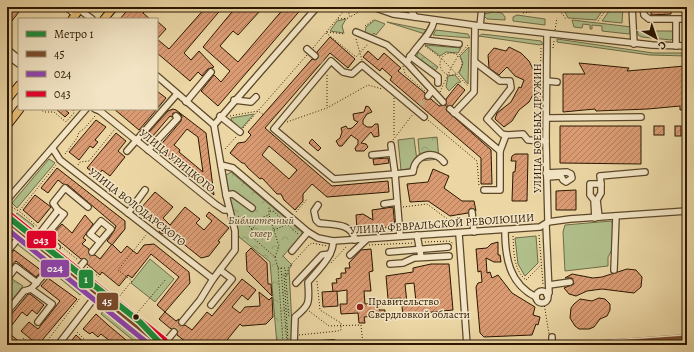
<svg xmlns="http://www.w3.org/2000/svg" width="694" height="352" viewBox="0 0 694 352" font-family="Alegreya,serif">
	<defs>
		<pattern id="forest-crowns" width="20" height="18" patternUnits="userSpaceOnUse"><rect width="20" height="18" fill="#b1bf8b"/><path d="M2 6a3 3 0 1 1 6 0M12 15a3 3 0 1 1 6 0" fill="none" stroke="#98a376"/></pattern>
		<pattern id="building-hatch" width="6" height="6" patternUnits="userSpaceOnUse"><rect width="6" height="6" fill="#da9b73"/><path d="M-1 1l2-2M0 6l6-6M5 7l2-2" fill="none" stroke="#b17d5c"/></pattern>
	</defs>
	<rect width="100%" height="100%" fill="#ebd6a4"/>
	<filter id="stains"><feTurbulence type="fractalNoise" baseFrequency=".005" numOctaves="4"/><feColorMatrix values="0 0 0 0 .2 0 0 0 0 .09 0 0 0 0 .02 0 0 0 .5 -.17"/></filter>
	<radialGradient id="worn" r=".72"><stop offset=".6" stop-color="#630" stop-opacity="0"/><stop offset="1" stop-color="#630" stop-opacity=".3"/></radialGradient>
	<!-- green -->
	<g fill="#b1bf8b" stroke="#6e6b46">
		<path d="M580,7H600L602,11L596,20L568,18L564,10Z"/>
		<path d="M612,7H623L622,23L602,21Z"/>
		<path d="M494,12L502,13L505,17V20L487,19L484,16V14Z"/>
		<path d="M517,15L545,19V25L513,21V17Z"/>
		<path d="M346,19L342,26L344,33L330,31L337,21Z"/>
		<path d="M375,20L385,24L376,35L374,33L372,36L365,33L366,27Z"/>
		<path d="M572,20L632,27L629,34L602,31V26L592,25V29H590V25L583,24L582,28L574,27Z"/>
		<path d="M387,22L427,30L425,34Z"/>
		<path d="M436,30L468,34L470,38L433,35Z"/>
		<path d="M637,31H675L674,38L671,40L642,37L638,35Z"/>
		<path d="M482,34L541,41L543,44L540,45L479,36Z"/>
		<path d="M557,39L653,53H687V56L650,55L557,42Z"/>
		<path d="M425,45L461,48L458,53L446,52L440,56Z"/>
		<path d="M469,47L468,84L459,73L463,63L460,56Z"/>
		<path d="M455,75L461,82L457,83L449,91L446,87L448,76Z"/>
		<path d="M254,114L241,129L232,121L231,118Z"/>
		<path d="M414,138L418,168L401,170L398,140Z"/>
		<path d="M49,159L55,163L17,208L12,203Z"/>
		<path d="M17,213L34,226L30,231L14,218Z"/>
		<path d="M611,221L613,224L612,250L608,257V266L565,271L563,232L565,225Z"/>
		<path d="M536,236L538,263L525,276L518,264L515,238Z"/>
		<path d="M21,240L48,262L45,266L17,244Z"/>
		<path d="M150,259L174,279L155,302L131,283Z"/>
		<path d="M54,267L83,291L80,295L51,271Z"/>
		<path d="M105,308L149,344L148,345H139L101,314Z"/>
	</g>
	<!-- forest -->
	<g fill="url(#forest-crowns)" stroke="#6e6b46">
		<path d="M418,52L438,67L434,72L416,59Z"/>
		<path d="M437,137L439,159L420,161L418,139Z"/>
		<path d="M231,172L302,232V235L283,256L292,265L289,269L293,344L277,345L270,262L239,237L225,176Z"/>
		<path d="M12,279L23,286L7,306V286Z"/>
	</g>
	<!-- building -->
	<g fill="url(#building-hatch)" stroke="#2b1700" fill-rule="evenodd">
		<path d="M7,7H23L7,27Z"/>
		<path d="M130,7H148L143,13L150,19H120Z"/>
		<path d="M206,7L212,9L213,7H223L184,53L191,60L199,51L214,67L208,69L202,76L198,72L190,81L157,53V21L166,29L157,39L169,49Z"/>
		<path d="M236,7H260L258,9L260,11L238,35L233,31L220,46L238,62L285,7H303L218,106L201,91L214,75L221,82L230,71L203,47Z"/>
		<path d="M651,7H671V14L651,15Z"/>
		<path d="M330,37L355,59L348,68L330,53L265,128L332,186L388,181L389,192L327,197L312,184L303,194V201L295,210L284,200L281,194H277L262,178L260,179L248,168L244,163H242L230,153L238,143L245,142L251,135L248,132L312,59L315,60L318,58L317,52ZM269,146L297,170L289,179L262,155Z"/>
		<path d="M509,47L521,53L529,61L533,69L536,85L534,93L529,102L519,110L512,121L504,127L495,119L497,113L511,102L519,87L521,88L524,80L515,76L507,67L499,75L489,68L488,55L494,48L506,51Z"/>
		<path d="M368,51L378,60L384,53L401,68L398,71L425,93V99H431L439,106L446,105V99L458,84L465,90L452,106H447L446,110L491,150L492,184H481V158L390,80L392,77L382,68L380,71L363,57Z"/>
		<path d="M579,63L629,68L627,71L685,66L687,68V109L680,110V106L648,109L596,111L595,109L563,112V74H585Z"/>
		<path d="M157,91L166,98L157,109Z"/>
		<path d="M366,106L369,107L372,112L367,114L363,120V124L367,127H372L375,124H378L379,136L374,137L371,132L361,143L366,144L368,147L364,151H356L355,148L358,144V140L351,135L342,146H339L336,141L340,138L342,132L341,128L346,126L348,129L352,128L358,122L354,120L353,114L364,112Z"/>
		<path d="M56,109H64L69,113L65,117Z"/>
		<path d="M114,109H157L139,130Z"/>
		<path d="M173,109L176,110L206,133L214,195L158,148L181,121L182,116L179,113H173L172,117L170,116L152,137L148,133L168,111ZM187,129L198,137L203,172L179,152L180,150L174,145Z"/>
		<path d="M96,120L106,127L95,140L98,142L93,148L90,146L79,160L69,152Z"/>
		<path d="M560,126H641V164L560,163Z"/>
		<rect x="654" y="126" width="10" height="9"/>
		<rect x="675" y="126" width="6" height="10"/>
		<path d="M116,133L126,141L118,151L125,157L110,176L102,170L98,176L87,168Z"/>
		<path d="M312,139L321,148L318,151L309,143Z"/>
		<path d="M515,154H528L527,201H512L513,172H515L516,161H511L512,156Z"/>
		<path d="M388,158L389,163L374,165L373,159Z"/>
		<path d="M57,168L125,221V229L112,245L107,241L114,231L116,226L68,185L63,184L58,180L48,193L41,188Z"/>
		<path d="M433,169L449,176L444,188L462,201H474L476,211L471,208L468,213L450,216L428,201L410,202L407,184L428,182Z"/>
		<path d="M576,190V210H556V191Z"/>
		<path d="M155,192L173,207L163,218L170,225L185,207L200,219L196,223L204,230L212,221L206,216L209,212L229,228L218,241L220,242L209,256L201,258L166,230L163,234L159,232L163,226L141,208Z"/>
		<path d="M35,195L51,207L38,223L23,210Z"/>
		<path d="M393,207L395,227L357,230L356,215L363,214L373,220L372,210Z"/>
		<path d="M85,215L93,224L83,238L86,240L82,244L89,249L90,256L95,255L100,259L112,244L121,253L127,246L137,254L144,245L154,244L189,272L190,283L165,312L157,305L179,277L151,254L132,278L128,275L119,286L102,272L100,275L87,264V259H81L52,235L62,224L72,233Z"/>
		<path d="M498,242V255H500L501,262H494L486,258L487,273L490,272L492,278L498,275L512,293L535,307L533,315L540,317L538,325L536,324L532,335L484,337L480,333L476,287L478,283L482,282L481,271L478,272L476,249L487,248L491,244Z"/>
		<path d="M251,248L267,263L268,284H271L272,296L247,271L246,253Z"/>
		<path d="M371,249L373,271L369,272L371,291H364L365,304L379,303V310H385V315L364,317L365,323H359L358,313L341,314L340,304H347V290L333,292L332,283H337L336,279L341,278V273H346L345,268H350L349,263L361,250Z"/>
		<path d="M14,250L42,271L36,277L16,261L7,272V259Z"/>
		<path d="M431,264H449L453,310L403,315L401,298L388,299L386,276L413,272V268ZM414,283L416,302L407,303L405,284Z"/>
		<path d="M627,269L636,270L642,277L641,287L634,293L602,289L587,291L576,296L569,294L564,288L574,284L572,278H565L572,274L593,278L602,277Z"/>
		<path d="M48,278L77,299L38,345L21,331L29,322L38,329L60,301L41,286Z"/>
		<path d="M242,279L256,290L248,300L242,295L232,307L240,313L245,307L260,306L259,292L269,300L272,297L273,317L266,324L242,326L240,324L223,345H190L177,335L176,329H171L159,319L165,312L176,321L179,319L180,326L185,325L192,330L207,312L212,316Z"/>
		<path d="M337,291L338,306L323,307L322,292Z"/>
		<path d="M28,294H30L44,305L37,314L32,310L27,316L22,312L12,325L7,320Z"/>
		<path d="M599,298L605,299L610,304V310L607,316L600,319L594,327L589,329H579L575,326L570,318L571,308L574,304L580,299L592,301Z"/>
		<path d="M96,314L108,325L132,345H115L101,334L98,337L92,332L90,334L87,332L83,329Z"/>
		<path d="M11,335L20,342L18,345H7V340Z"/>
		<path d="M76,335L87,345H68Z"/>
	</g>
	<g fill="none" stroke-linecap="round" stroke-linejoin="round">
		<!-- minor-tunnel -->
		<g stroke="#c5b083" stroke-width="5.5" stroke-dasharray="5.5 3" stroke-linecap="butt">
			<path d="M7,16L14,7"/>
			<path d="M315,56L322,62"/>
			<path d="M420,105L428,96"/>
			<path d="M84,262L92,252"/>
			<path d="M174,332L182,322"/>
		</g>
		<!-- minor casing -->
		<g stroke="#5b4729" stroke-width="8">
			<g id="minor">
				<path d="M66,7L76,15"/>
				<path d="M373,7L393,14L480,26L652,45L687,46"/>
				<path d="M409,7L415,17"/>
				<path d="M632,7L634,44"/>
				<path d="M643,7L644,15L649,19H687"/>
				<path d="M80,10L92,19"/>
				<path d="M676,20V46"/>
				<path d="M434,21C430,38 413,47 407,63L443,102"/>
				<path d="M480,26L482,7"/>
				<path d="M356,32L387,45L407,63"/>
				<path d="M547,34L546,141L548,222"/>
				<path d="M424,40L459,44"/>
				<path d="M7,49L19,59"/>
				<path d="M307,49L315,56"/>
				<path d="M7,55L19,64"/>
				<path d="M410,56L438,77V83"/>
				<path d="M475,62L500,81H510L511,88L487,119L502,134L506,135L500,151"/>
				<path d="M157,76L214,125"/>
				<path d="M547,81L557,82"/>
				<path d="M428,96L432,91"/>
				<path d="M234,100L251,102L256,97"/>
				<path d="M186,102L211,72"/>
				<path d="M95,109L100,111L215,204L224,210H229"/>
				<path d="M450,109L500,151V190H484"/>
				<path d="M454,113L474,92L475,26"/>
				<path d="M220,116L240,132"/>
				<path d="M547,118L641,117"/>
				<path d="M506,135L523,134L528,140L546,141"/>
				<path d="M391,145L395,174L413,172C414,156 433,148 444,162"/>
				<path d="M53,149L60,160L213,279"/>
				<path d="M148,150L178,118L176,116"/>
				<path d="M127,151L177,94"/>
				<path d="M372,155L392,153"/>
				<path d="M221,165L233,168L308,232L318,238L333,241L540,227L548,222L570,219L687,211"/>
				<path d="M546,173L567,172L571,174L572,178L566,182L563,180L561,176L547,177"/>
				<path d="M601,184L600,176L645,172"/>
				<path d="M226,195L233,194L252,208"/>
				<path d="M7,200L86,109"/>
				<path d="M384,204L397,202"/>
				<path d="M318,205L314,211L316,220L319,223C334,225 352,223 355,240"/>
				<path d="M58,210L53,203L65,188L88,207"/>
				<path d="M472,212L474,232"/>
				<path d="M128,213L145,190"/>
				<path d="M595,218L594,200L590,195V184H601V193L597,200L599,217"/>
				<path d="M7,220L161,345"/>
				<path d="M546,224L549,293L547,295"/>
				<path d="M505,230C505,257 509,284 536,297"/>
				<path d="M459,234L467,345"/>
				<path d="M417,235L421,257"/>
				<path d="M400,236L395,174L334,179L274,129L331,61L343,72L352,74L362,65L424,117"/>
				<path d="M45,237L57,247"/>
				<path d="M33,242L58,210L64,214L38,245"/>
				<path d="M292,251L308,232"/>
				<path d="M7,252L25,230"/>
				<path d="M92,252L100,242L90,234L101,221L111,229L100,242"/>
				<path d="M389,252L448,247"/>
				<path d="M350,255L366,240"/>
				<path d="M390,264L403,263L414,258L449,256"/>
				<path d="M614,270L616,216"/>
				<path d="M74,274L84,262"/>
				<path d="M7,279L16,267L37,283"/>
				<path d="M296,283L322,255L330,254"/>
				<path d="M549,285L570,282"/>
				<circle cx="542" cy="297" r="6"/>
				<path d="M211,305L232,279L220,270"/>
				<path d="M7,312L24,291L31,289"/>
				<path d="M38,322L52,304L31,289L59,258"/>
				<path d="M182,322L200,300L213,279L235,250V231L226,195L214,125L317,7"/>
				<path d="M552,337V345"/>
				<path d="M58,345L98,293"/>
				<path d="M163,345L174,332"/>
				<path d="M294,345L295,317C311,304 309,302 308,282C317,271 334,256 333,241"/>
				<path d="M306,345L333,343"/>
				<path d="M588,345L687,338"/>
			</g>
		</g>
		<!-- major casing -->
		<g stroke="#2b1700" stroke-width="9">
			<g id="major">
				<path d="M72,19L82,7"/>
				<path d="M104,19L114,7"/>
				<path d="M7,100L19,85"/>
				<path d="M7,126L20,109"/>
			</g>
		</g>
		<!-- path -->
		<g stroke="#2b1700" stroke-width="1" stroke-dasharray="1 2" stroke-linecap="butt">
			<path d="M347,7L350,17L359,12"/>
			<path d="M98,8V7"/>
			<path d="M558,8L566,19"/>
			<path d="M120,10L122,7"/>
			<path d="M523,13L567,7"/>
			<path d="M338,19L350,18"/>
			<path d="M598,21L608,7"/>
			<path d="M365,26L375,19"/>
			<path d="M555,30L557,18"/>
			<path d="M327,32L345,34"/>
			<path d="M326,33L356,57L368,44"/>
			<path d="M356,39L362,60"/>
			<path d="M425,46L442,59L468,86"/>
			<path d="M313,48L347,7"/>
			<path d="M553,48L554,41"/>
			<circle cx="451" cy="64" r="11"/>
			<path d="M403,66L405,74L425,91"/>
			<path d="M7,69L8,67"/>
			<path d="M327,75V108"/>
			<path d="M440,92L451,68L458,56L469,44"/>
			<path d="M394,98V137"/>
			<path d="M40,109L44,112H54L66,122L74,113L73,109"/>
			<path d="M230,116L258,111L264,115"/>
			<path d="M428,120L477,161L479,186"/>
			<path d="M287,122L327,108L368,85L382,89"/>
			<path d="M243,128L307,55"/>
			<path d="M539,136L541,47"/>
			<path d="M393,140L413,114"/>
			<path d="M225,149L236,137"/>
			<path d="M65,154L77,138L79,132L84,129L95,116"/>
			<path d="M78,165L80,162L89,161L115,129"/>
			<path d="M9,206L19,211L38,227"/>
			<path d="M403,207L427,204L450,221L451,226"/>
			<path d="M20,210L56,165"/>
			<path d="M270,211H273L299,235"/>
			<path d="M296,212L307,199"/>
			<path d="M238,216L252,229L263,217L269,215V206"/>
			<path d="M370,227L371,232"/>
			<path d="M252,229L251,236L275,257L279,246L269,215"/>
			<path d="M274,230L286,225"/>
			<path d="M539,235L543,284"/>
			<path d="M513,236C514,252 513,269 526,280"/>
			<path d="M425,242L449,241L454,244"/>
			<path d="M369,245L413,243"/>
			<path d="M62,247L78,260"/>
			<path d="M275,257L278,268L283,343H289"/>
			<path d="M331,263L347,246"/>
			<path d="M87,267L99,277"/>
			<path d="M278,268H285L289,318"/>
			<path d="M281,268L287,345"/>
			<path d="M526,280L541,265"/>
			<path d="M118,298L132,281L118,270L146,235"/>
			<path d="M544,303L549,334"/>
			<path d="M309,311L329,326L361,325L363,345"/>
			<path d="M137,313L166,279"/>
			<path d="M77,332L85,340"/>
			<path d="M299,335L338,331L341,330V323L320,310L317,281"/>
			<path d="M23,338L32,345"/>
			<path d="M288,342L284,275H288V268L309,245L312,243L327,246"/>
			<path d="M44,345L80,298"/>
		</g>
		<!-- minor -->
		<use href="#minor" stroke="#f2e4c4" stroke-width="5.5"/>
		<!-- major -->
		<use href="#major" stroke="#e6bb72" stroke-width="7"/>
		<!-- bus-1 casing -->
		<g stroke="#f2e4c4" stroke-width="8">
			<g id="bus-1">
				<path d="M7,220L161,345"/>
				<path d="M588,345L687,338"/>
			</g>
		</g>
		<!-- bus-2 casing -->
		<g stroke="#f2e4c4" stroke-width="8">
			<path id="bus-2" d="M7,229L150,345"/>
		</g>
		<!-- bus-3 casing -->
		<g stroke="#f2e4c4" stroke-width="8">
			<path id="bus-3" d="M11,215L165,340"/>
		</g>
		<!-- bus-1 -->
		<use href="#bus-1" stroke="#7a4b2a" stroke-width="5"/>
		<!-- bus-2 -->
		<use href="#bus-2" stroke="#8e44ad" stroke-width="5"/>
		<!-- bus-3 -->
		<use href="#bus-3" stroke="#e4002b" stroke-width="5"/>
		<!-- metro-1 casing -->
		<g stroke="#f2e4c4" stroke-width="9">
			<path id="metro-1" d="M7,216L140,322L162,345"/>
		</g>
		<!-- metro-1 -->
		<use href="#metro-1" stroke="#1c8c3a" stroke-width="6"/>
	</g>
	<!-- markers -->
	<circle fill="#8f2418" stroke="#f2e4c4" stroke-width="1.5" cx="360" cy="307" r="4"/>
	<circle fill="#2b1700" stroke="#f2e4c4" stroke-width="1.5" cx="136" cy="317" r="3.5"/>
	<g text-anchor="middle" dominant-baseline="central" stroke-width="3" stroke-linejoin="round" paint-order="stroke">
		<!-- street labels -->
		<g font-size="11" fill="#2b1700" stroke="#f2e4c4">
			<text transform="translate(537 128) rotate(-90)">УЛИЦА БОЕВЫХ ДРУЖИН</text>
			<text transform="translate(177 161) rotate(39)">УЛИЦА УРИЦКОГО</text>
			<text transform="translate(137 207) rotate(38)">УЛИЦА ВОЛОДАРСКОГО</text>
			<text transform="translate(442 224) rotate(-4)">УЛИЦА ФЕВРАЛЬСКОЙ РЕВОЛЮЦИИ</text>
		</g>
		<!-- park labels -->
		<g font-size="11" font-style="italic" fill="#53492a" stroke="#f2e4c4">
			<text x="261" y="220">Библиотечный<tspan x="261" dy="13">сквер</tspan></text>
		</g>
		<!-- poi labels -->
		<g font-size="11" fill="#2b1700" stroke="#f2e4c4" text-anchor="start">
			<text x="368" y="301">Правительство<tspan x="368" dy="13">Свердловкой области</tspan></text>
		</g>
	</g>
	<g stroke="#f2e4c4" stroke-width="1.5">
		<rect x="26" y="230" width="31" height="19" rx="4" fill="#e4002b"/>
		<rect x="40" y="259" width="30" height="19" rx="4" fill="#8e44ad"/>
		<rect x="78" y="269" width="16" height="20" rx="4" fill="#1c8c3a"/>
		<rect x="96" y="292" width="23" height="19" rx="4" fill="#7a4b2a"/>
	</g>
	<g font-size="11" text-anchor="middle" font-weight="bold" fill="#fff">
		<text x="41" y="244">043</text>
		<text x="55" y="272">024</text>
		<text x="86" y="283">1</text>
		<text x="107" y="305">45</text>
	</g>
	<!-- margin -->
	<rect width="694" height="352" fill="none" stroke="#ebd6a4" stroke-width="24"/>
	<rect x="8" y="8" width="678" height="336" fill="none" stroke="#2b1700" stroke-width="2"/>
	<rect x="12" y="12" width="670" height="328" fill="none" stroke="#2b1700"/>
	<!-- legend -->
	<rect x="18" y="18" width="140" height="92" fill="#f2e4c4" stroke="#a29276"/>
	<rect x="26" y="31" width="20" height="6" fill="#1c8c3a" stroke="#a29276"/>
	<text x="54" y="38" font-size="12" fill="#2b1700">Метро 1</text>
	<rect x="26" y="51" width="20" height="6" fill="#7a4b2a" stroke="#a29276"/>
	<text x="54" y="58" font-size="12" fill="#2b1700">45</text>
	<rect x="26" y="71" width="20" height="6" fill="#8e44ad" stroke="#a29276"/>
	<text x="54" y="78" font-size="12" fill="#2b1700">024</text>
	<rect x="26" y="91" width="20" height="6" fill="#e4002b" stroke="#a29276"/>
	<text x="54" y="98" font-size="12" fill="#2b1700">043</text>
	<!-- north arrow -->
	<g transform="translate(656 38) rotate(140)" stroke="#f2e4c4" stroke-width="3" paint-order="stroke">
	<path d="M0-3L7 15L0 10L-7 15Z" fill="#2b1700"/>
	<text y="-6" font-size="11" font-weight="bold" text-anchor="middle" fill="#2b1700">С</text>
	</g>
	<rect width="100%" height="100%" filter="url(#stains)"/>
	<rect width="100%" height="100%" fill="url(#worn)"/>
</svg>
